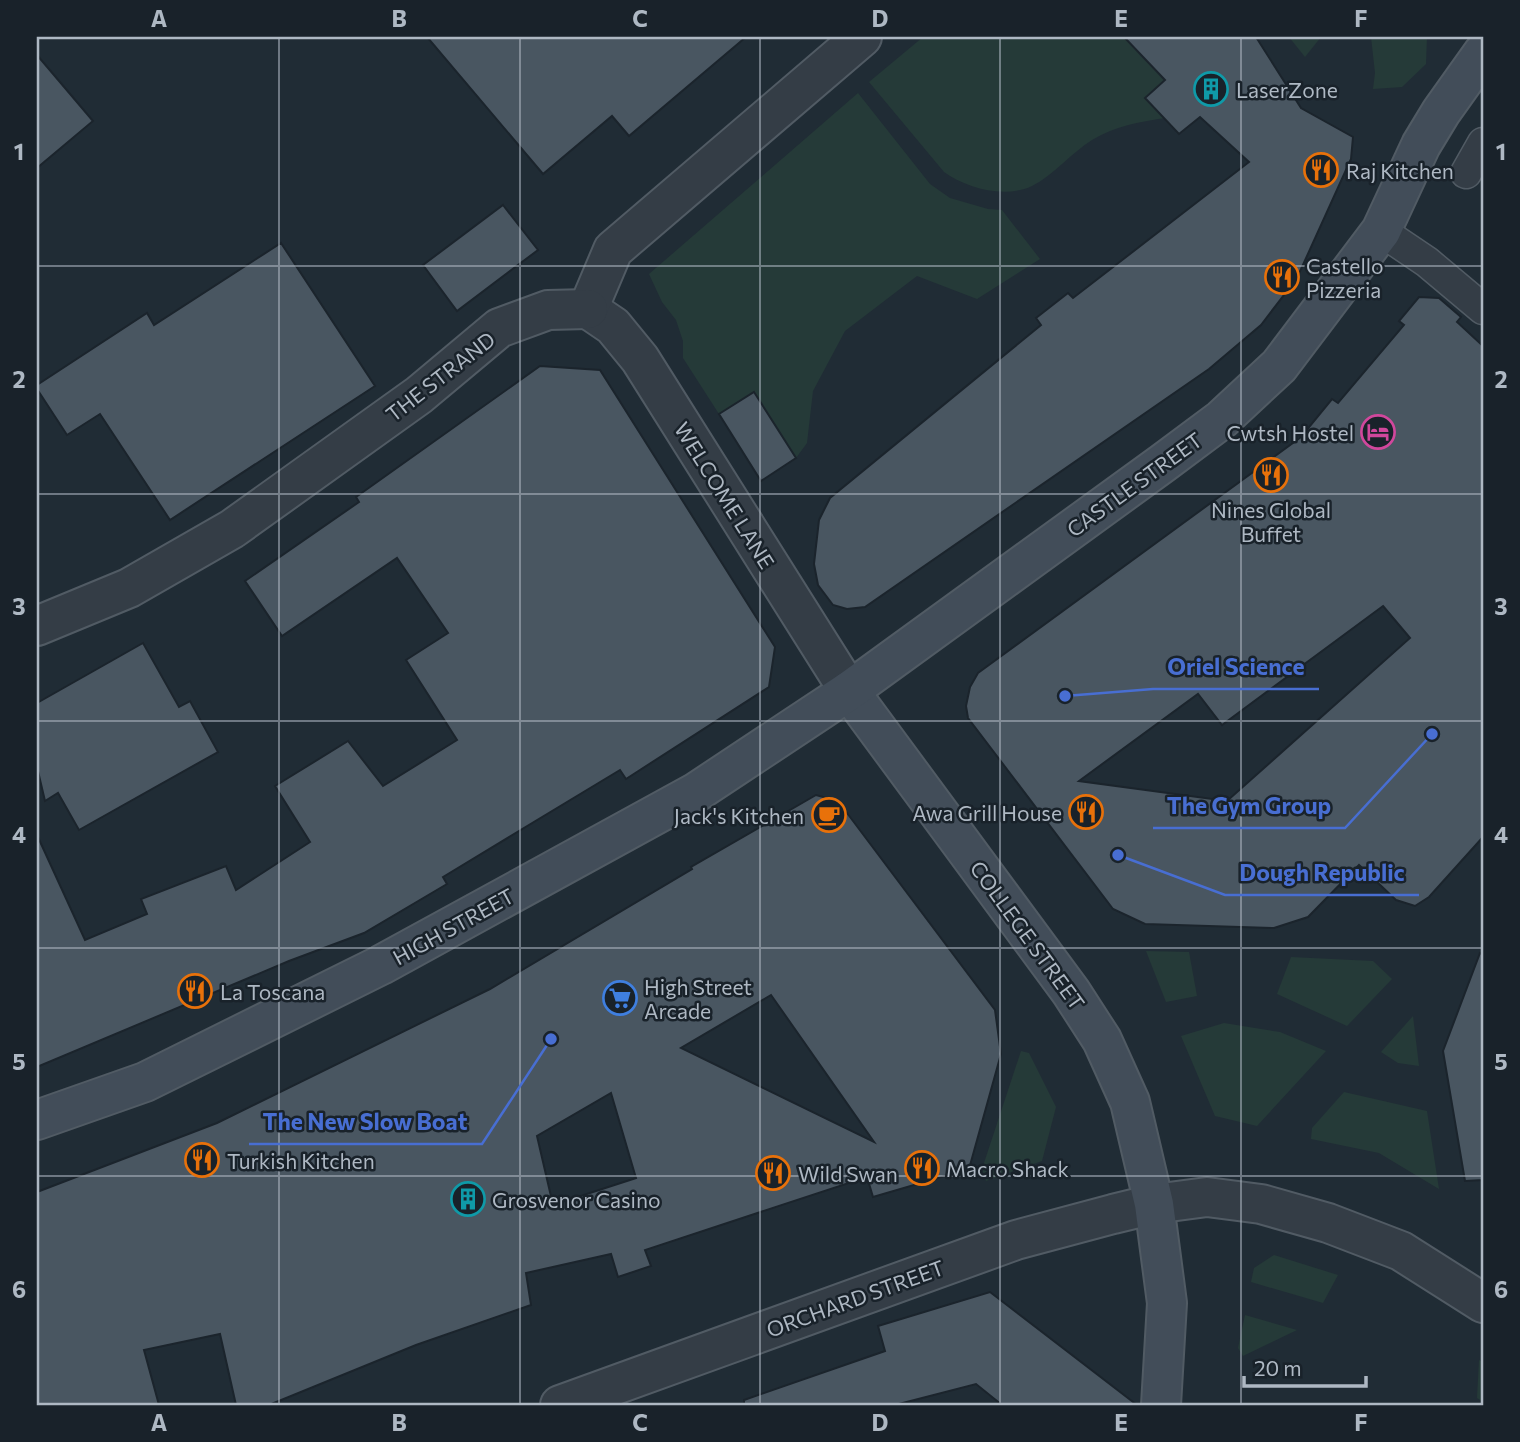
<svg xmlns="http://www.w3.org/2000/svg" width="1520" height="1442" viewBox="0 0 1520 1442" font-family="Commissioner,sans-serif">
	<rect width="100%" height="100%" fill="#202c35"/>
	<!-- green -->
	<g fill="#253a38">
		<path d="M923,37H1124L1165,80V118C1139,122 1115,126 1092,140C1071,153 1054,175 1032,186C1005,199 966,188 944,172L869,82Z"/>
		<path d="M1289,37H1321L1305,57Z"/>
		<path d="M1371,37H1427L1426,64L1402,87L1373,89L1375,73Z"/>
		<path d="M858,93L930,184L950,198L988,209L1002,210L1040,259L977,299L917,276L845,331L813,391L807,443L796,458L754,392L719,414L683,358V341L676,320L662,302L649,274Z"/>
		<path d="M1146,951L1189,952L1197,996L1166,1002Z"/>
		<path d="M1291,957L1373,961L1392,979L1347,1026L1277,994Z"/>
		<path d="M1413,1016L1419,1066L1398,1063L1381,1052Z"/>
		<path d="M1224,1023L1280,1032L1326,1051L1257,1126L1215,1116L1181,1036Z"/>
		<path d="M1021,1051L1029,1053L1056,1107L1042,1161L986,1181L982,1169Z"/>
		<path d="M1344,1092L1427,1111L1439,1189L1379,1153L1311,1139L1312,1128Z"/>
		<path d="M1274,1255L1338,1275L1323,1303L1251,1282L1254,1268Z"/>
		<path d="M1245,1315L1297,1330L1243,1356L1238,1348Z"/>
		<path d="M1479,1360L1483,1362V1402L1477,1398Z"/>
	</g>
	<!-- building -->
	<g fill="#495661" stroke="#1b242c" stroke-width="2" fill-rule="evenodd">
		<path d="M427,37H746L629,136L612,116L543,174Z"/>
		<path d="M1124,37H1256L1301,108L1353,137L1351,159L1297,278L1261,325L1209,369L865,607L847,609L833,605L818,585L814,564L819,520L830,498L1041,325L1036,318L1068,293L1073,298L1249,162L1200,117L1179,134L1145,98L1165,80Z"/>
		<path d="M37,55L93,121L37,168Z"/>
		<path d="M503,205L538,250L457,311L423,265Z"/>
		<path d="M281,243L375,386L170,520L100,414L67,435L37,389V385L147,313L154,325Z"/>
		<path d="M1419,297L1439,298L1461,317L1457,322L1483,346V837L1429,897L1415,906L1396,900L1359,865L1308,917L1274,928L1145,924L1113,909L968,718L966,706L970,687L978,673L1301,437L1332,399L1338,403L1404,325L1399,321ZM1383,606L1410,638L1227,801L1079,781L1198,694L1222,725Z"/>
		<path d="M540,366L600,370L775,647L769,687L626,779L620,770L443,877L447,884L364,933L289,961L37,1067V835L85,940L147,914L141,899L226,866L236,890L310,842L275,786L348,741L383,786L457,740L406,660L448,633L397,558L282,636L245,581L359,502L356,497Z"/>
		<path d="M754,392L796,458L761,481L719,414Z"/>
		<path d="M143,643L179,707L190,701L218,752L79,830L58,793L45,801L37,767V703Z"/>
		<path d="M816,795L838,801L995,1010L1001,1054L969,1169L873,1197L867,1177L645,1250L651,1266L618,1277L611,1254L526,1273L531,1305L416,1345L269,1405H236L220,1334L144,1350L159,1405H37V1192L217,1123L490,989L692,869L691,867ZM771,995L874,1142L681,1048ZM611,1093L636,1178L553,1205L537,1136Z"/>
		<path d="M1480,953L1483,954V1180L1465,1181L1443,1051Z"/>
		<path d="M990,1292L1137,1405H1002L976,1384L895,1405H744V1400L885,1351L878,1326Z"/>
	</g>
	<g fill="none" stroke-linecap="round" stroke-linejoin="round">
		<!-- pedestrian casing -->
		<g stroke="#515b64" stroke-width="33">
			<g id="pedestrian">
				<path d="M1466,173L1483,143"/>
				<path d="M1381,231L1427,262L1483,309"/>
			</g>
		</g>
		<!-- tertiary casing -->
		<g stroke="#515b64" stroke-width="42">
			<g id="tertiary">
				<path d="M588,309L613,326L640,359L849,691"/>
				<path d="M588,309L613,250L862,37"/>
				<path d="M37,626L129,588L232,529L419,395L499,328L548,310L588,309"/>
				<path d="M560,1405L1016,1240L1113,1214L1154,1204L1207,1197L1261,1204L1328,1223L1401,1251L1483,1303"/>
			</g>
		</g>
		<!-- secondary casing -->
		<g stroke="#515b64" stroke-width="42">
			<g id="secondary">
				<path d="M849,691L1071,992L1102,1040L1130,1102L1154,1204L1167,1303L1161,1405"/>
				<path d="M37,1120L145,1082L381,965L695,793L849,691L1163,463L1222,419L1279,366L1381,231L1421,145L1441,112L1483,53"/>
			</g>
		</g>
		<!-- pedestrian -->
		<use href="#pedestrian" stroke="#343d46" stroke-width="30"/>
		<!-- tertiary -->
		<use href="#tertiary" stroke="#343d46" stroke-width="38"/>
		<!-- secondary -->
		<use href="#secondary" stroke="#424d59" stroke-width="38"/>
	</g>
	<!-- grid -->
	<path fill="none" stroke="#aeb8c3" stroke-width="2" stroke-opacity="0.55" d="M279,37V1405M520,37V1405M760,37V1405M1000,37V1405M1241,37V1405M37,266H1483M37,494H1483M37,721H1483M37,948H1483M37,1176H1483"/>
	<!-- icons -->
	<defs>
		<g id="building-ring" transform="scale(1.75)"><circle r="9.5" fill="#19222a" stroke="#0f9aa8" stroke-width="1.5"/><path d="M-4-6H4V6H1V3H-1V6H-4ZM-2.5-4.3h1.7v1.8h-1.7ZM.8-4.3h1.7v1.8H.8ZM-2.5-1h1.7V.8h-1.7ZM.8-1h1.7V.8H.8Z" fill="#0f9aa8"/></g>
		<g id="restaurant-ring" transform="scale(1.75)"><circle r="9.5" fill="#19222a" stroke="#e8710a" stroke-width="1.5"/><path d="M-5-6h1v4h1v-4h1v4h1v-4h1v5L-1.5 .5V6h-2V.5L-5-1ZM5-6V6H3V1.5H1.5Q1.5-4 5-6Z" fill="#e8710a"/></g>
		<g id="hotel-ring" transform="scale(1.75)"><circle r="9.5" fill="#19222a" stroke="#d1479c" stroke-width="1.5"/><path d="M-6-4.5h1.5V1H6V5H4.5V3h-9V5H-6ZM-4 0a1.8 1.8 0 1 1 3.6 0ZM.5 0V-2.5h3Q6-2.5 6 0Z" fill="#d1479c"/></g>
		<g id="cafe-ring" transform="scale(1.75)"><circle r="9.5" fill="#19222a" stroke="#e8710a" stroke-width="1.5"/><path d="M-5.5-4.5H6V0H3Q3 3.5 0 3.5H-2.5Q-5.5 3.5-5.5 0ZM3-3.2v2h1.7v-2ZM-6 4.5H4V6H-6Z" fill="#e8710a"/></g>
		<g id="supermarket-ring" transform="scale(1.75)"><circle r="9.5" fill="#19222a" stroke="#3f7fe0" stroke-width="1.5"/><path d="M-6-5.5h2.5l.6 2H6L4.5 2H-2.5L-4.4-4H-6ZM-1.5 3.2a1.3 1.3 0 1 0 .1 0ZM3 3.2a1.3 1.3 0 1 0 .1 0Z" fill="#3f7fe0"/></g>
	</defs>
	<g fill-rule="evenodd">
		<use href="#building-ring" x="1211" y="89"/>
		<use href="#restaurant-ring" x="1321" y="170"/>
		<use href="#restaurant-ring" x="1282" y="277"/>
		<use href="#hotel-ring" x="1378" y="432"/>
		<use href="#restaurant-ring" x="1271" y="475"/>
		<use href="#restaurant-ring" x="1086" y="812"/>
		<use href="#cafe-ring" x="829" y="815"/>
		<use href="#restaurant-ring" x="195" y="991"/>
		<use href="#supermarket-ring" x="620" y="998"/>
		<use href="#restaurant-ring" x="202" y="1160"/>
		<use href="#restaurant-ring" x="922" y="1168"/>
		<use href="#restaurant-ring" x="773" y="1173"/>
		<use href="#building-ring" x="468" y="1199"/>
	</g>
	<g text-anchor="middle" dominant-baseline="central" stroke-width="5" stroke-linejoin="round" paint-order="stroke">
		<!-- poi labels -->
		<g font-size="21" fill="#aeb8c3" stroke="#19222a" text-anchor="start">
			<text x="1236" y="89">LaserZone</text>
			<text x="1346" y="170">Raj Kitchen</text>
			<text x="1306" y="265">Castello<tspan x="1306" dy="24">Pizzeria</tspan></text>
			<text x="1354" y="432" text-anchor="end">Cwtsh Hostel</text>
			<text x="1271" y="509" text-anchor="middle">Nines Global<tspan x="1271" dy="24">Buffet</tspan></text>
			<text x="1062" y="812" text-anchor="end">Awa Grill House</text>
			<text x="804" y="815" text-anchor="end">Jack's Kitchen</text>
			<text x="644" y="986">High Street<tspan x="644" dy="24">Arcade</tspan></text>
			<text x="220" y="991">La Toscana</text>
			<text x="227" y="1160">Turkish Kitchen</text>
			<text x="946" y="1168">Macro Shack</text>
			<text x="798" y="1173">Wild Swan</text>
			<text x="492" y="1199">Grosvenor Casino</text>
		</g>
		<!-- street labels -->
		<g font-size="21" fill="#aeb8c3" stroke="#19222a">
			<text transform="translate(440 376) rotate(-38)">THE STRAND</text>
			<text transform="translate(1134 484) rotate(-36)">CASTLE STREET</text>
			<text transform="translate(725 495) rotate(58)">WELCOME LANE</text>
			<text transform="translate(453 926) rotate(-29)">HIGH STREET</text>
			<text transform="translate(1028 935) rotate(54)">COLLEGE STREET</text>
			<text transform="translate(855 1298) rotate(-20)">ORCHARD STREET</text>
		</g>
	</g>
	<!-- callouts -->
	<path fill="none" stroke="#486ed2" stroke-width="2.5" d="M1065 696L1153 689H1319M1432 734L1345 828H1153M1118 855L1225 895H1419M551 1039L482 1144H249"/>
	<g fill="#486ed2" stroke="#19222a" stroke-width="2.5">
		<circle cx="1065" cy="696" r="7"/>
		<circle cx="1432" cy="734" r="7"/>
		<circle cx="1118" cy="855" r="7"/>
		<circle cx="551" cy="1039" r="7"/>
	</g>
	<g font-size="23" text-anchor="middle" font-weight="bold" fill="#486ed2" stroke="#19222a" stroke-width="5" stroke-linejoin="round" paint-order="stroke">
		<text x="1236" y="675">Oriel Science</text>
		<text x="1249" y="814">The Gym Group</text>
		<text x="1322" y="881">Dough Republic</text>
		<text x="365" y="1130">The New Slow Boat</text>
	</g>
	<!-- border -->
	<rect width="1520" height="1442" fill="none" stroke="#19222a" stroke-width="77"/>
	<!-- scale -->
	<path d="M1244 1376v10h122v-10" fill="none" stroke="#aeb8c3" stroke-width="3.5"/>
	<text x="1254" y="1376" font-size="21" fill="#aeb8c3" stroke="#19222a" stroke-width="5" paint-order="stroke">20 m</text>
	<rect x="38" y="38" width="1444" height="1366" fill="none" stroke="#aeb8c3" stroke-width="2.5"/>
	<g font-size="23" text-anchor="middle" font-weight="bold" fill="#aeb8c3">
		<text x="159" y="27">A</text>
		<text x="399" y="27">B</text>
		<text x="640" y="27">C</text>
		<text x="880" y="27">D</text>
		<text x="1121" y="27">E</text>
		<text x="1361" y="27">F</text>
		<text x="19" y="160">1</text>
		<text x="1501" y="160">1</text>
		<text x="19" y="388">2</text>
		<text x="1501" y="388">2</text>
		<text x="19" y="615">3</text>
		<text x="1501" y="615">3</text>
		<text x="19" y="843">4</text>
		<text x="1501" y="843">4</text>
		<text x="19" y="1070">5</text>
		<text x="1501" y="1070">5</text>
		<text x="19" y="1298">6</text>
		<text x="1501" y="1298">6</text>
		<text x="159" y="1431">A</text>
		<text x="399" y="1431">B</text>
		<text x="640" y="1431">C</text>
		<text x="880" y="1431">D</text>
		<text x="1121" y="1431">E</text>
		<text x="1361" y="1431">F</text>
	</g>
</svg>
